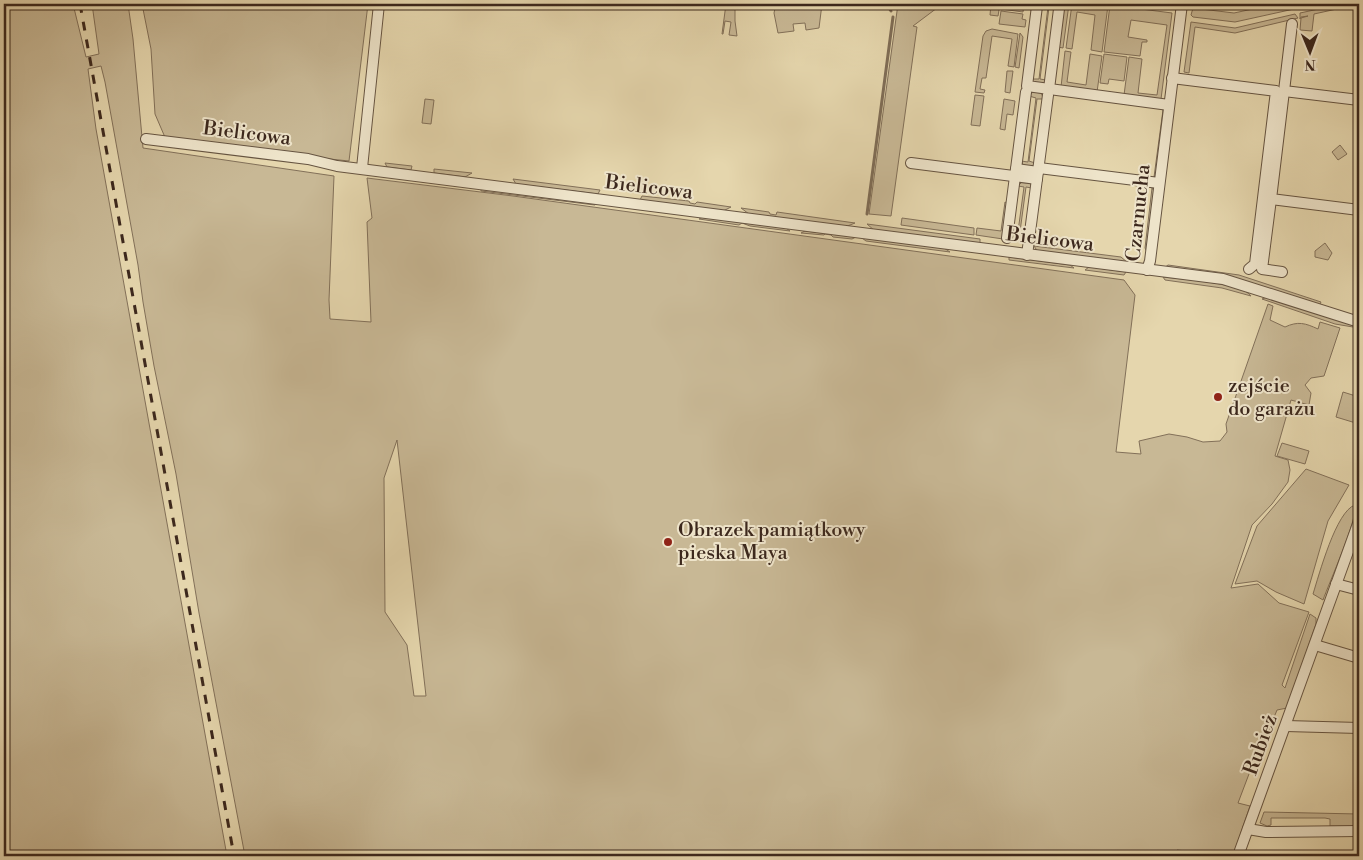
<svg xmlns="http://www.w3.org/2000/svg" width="1363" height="860" viewBox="0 0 1363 860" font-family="'Libre Bodoni',serif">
	<rect width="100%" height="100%" fill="#e5d6ad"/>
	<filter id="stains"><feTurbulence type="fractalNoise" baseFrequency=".004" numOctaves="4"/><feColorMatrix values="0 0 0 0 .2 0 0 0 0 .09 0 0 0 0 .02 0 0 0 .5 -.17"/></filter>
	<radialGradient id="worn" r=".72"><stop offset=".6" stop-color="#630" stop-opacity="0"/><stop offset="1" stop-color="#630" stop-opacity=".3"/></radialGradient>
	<!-- green -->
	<g fill="#c8b895" stroke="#827059" fill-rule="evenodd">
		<path d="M4,4H73L86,57L99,54L92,4H128L133,39L143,148L334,176L329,300L330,319L371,322L367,222L372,218L367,178L513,196L1124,280L1135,295L1116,452L1141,454L1139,441L1169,434L1187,437L1203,442L1220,441L1227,432L1226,424L1268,304L1273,306L1270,320L1285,327C1298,321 1305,323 1318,329L1320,322L1340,328L1324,376L1311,378L1305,385L1311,393L1309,405L1291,400L1275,456L1288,460L1290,470L1288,482L1272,504L1252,525L1231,588L1258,584L1279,603L1309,612L1282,685L1285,688L1310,614L1316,618V624L1287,708L1277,710L1266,737H1263L1238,803L1250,806L1233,856L1177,850L1175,856H245L199,613L176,474L154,366L143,302L138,265L105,82L101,66L88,69L96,129L227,856H4ZM397,440L426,696H414L407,645L385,612L384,478Z"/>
		<path d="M142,4H368L349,161L167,142L155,114L151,49Z"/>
		<path d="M726,4H735V21L737,36L729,35L731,22L725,21L723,34H722Z"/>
		<path d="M776,4H822L819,28L806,30L805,23L793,24L794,31L778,33L774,13Z"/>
		<path d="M898,4H940L937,8L913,26L917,27L891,216L869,214Z"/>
		<path d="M991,4H1000L998,16L990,15Z"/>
		<path d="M1002,4H1024L1023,12L1001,9Z"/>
		<path d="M1041,4H1057L1056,8L1049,7L1040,79L1046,80L1044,83H1034L1031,79H1039L1048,7L1041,6Z"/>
		<path d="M1064,4H1069L1063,48L1058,47Z"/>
		<path d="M1072,4L1108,5L1102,52L1091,50L1095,15L1077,12L1072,49L1066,48Z"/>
		<path d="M1203,4H1251L1234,8Z"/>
		<path d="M1276,4H1293L1294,9L1235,22L1193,17L1191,15L1193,8L1234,13Z"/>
		<path d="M1342,4L1355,5L1314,14L1312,31L1300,30L1301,18L1308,16L1301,17L1300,19V13Z"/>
		<path d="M1110,5L1172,13L1161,99L1124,95L1129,57L1142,59L1138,93L1157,95L1167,25L1131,20L1128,37L1147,40V42H1142L1140,56L1104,52Z"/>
		<path d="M1001,11L1023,14L1022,19L1026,20L1025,27L999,24Z"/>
		<path d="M1295,14L1298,18L1235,33L1195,27L1189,73L1184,72L1191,22L1235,28Z"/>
		<path d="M992,29L1018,34L1014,67L1008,66L1012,39L992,36L986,78H982L980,89L985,90L984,93L975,92L983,36L986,31Z"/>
		<path d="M1020,33L1023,37L1019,68L1015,67Z"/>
		<path d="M1065,51L1071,52L1067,82L1086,85L1090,54L1102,56L1097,92L1061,87Z"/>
		<path d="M1104,54L1127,57L1124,81L1109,79L1108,84L1100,83Z"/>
		<path d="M1007,71H1013L1010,93L1005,92Z"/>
		<path d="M1033,92L1041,93L1044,99H1037L1029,161L1035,163L1032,166H1024L1021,161L1028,162L1036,98L1029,96Z"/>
		<path d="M975,95L984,96L980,126L971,125Z"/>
		<path d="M425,99L434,100L431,124L422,123Z"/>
		<path d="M1004,99L1015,101L1013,115L1007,114L1005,130L1000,129Z"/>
		<path d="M1163,110L1164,112L1158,171L1154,177Z"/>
		<path d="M1340,145L1347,154L1338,160L1332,152Z"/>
		<path d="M385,163L412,166L411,170L387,167Z"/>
		<path d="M434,169L472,173L465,177L434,173Z"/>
		<path d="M513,179L600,190L598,194L516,184Z"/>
		<path d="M1027,181L1033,186L1032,188L1026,187L1019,239L1026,242L1010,240L1017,239L1024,187L1018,186L1022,182Z"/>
		<path d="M481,188L596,203L595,205L481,191Z"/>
		<path d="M1152,188L1155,193L1147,252L1145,248Z"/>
		<path d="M642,196L689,201L690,203L695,204L697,202L731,207L723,211L640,200Z"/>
		<path d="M1005,202L1007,203L1003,239L976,235L977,228L1001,231Z"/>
		<path d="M741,208L769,212L770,214L776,215L777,212L855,223L845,227L749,214Z"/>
		<path d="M703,217L786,228L790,231L750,226L742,223L739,225L699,219Z"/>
		<path d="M902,218L974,228V235L901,225Z"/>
		<path d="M867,224L980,239V244L875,231Z"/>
		<path d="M805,231L856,237L852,239L833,237L831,235L825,234L824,235L801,233Z"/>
		<path d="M862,238L944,248L950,252L866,241Z"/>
		<path d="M1325,243L1332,253L1328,260L1315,257V251Z"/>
		<path d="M1034,246L1121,257L1128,263L1038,252Z"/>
		<path d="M1009,257L1070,265L1074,268L1009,260Z"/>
		<path d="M1168,265L1239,275L1321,302L1319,306L1164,268Z"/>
		<path d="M1089,267H1091L1126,272L1124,275L1085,270Z"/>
		<path d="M1163,277C1180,279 1243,283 1251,296L1222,288L1165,280Z"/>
		<path d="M1267,297L1359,327V328L1335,324L1262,299Z"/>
		<path d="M1343,392L1359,397V424L1336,417Z"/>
		<path d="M1282,443L1309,451L1305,464L1277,456Z"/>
		<path d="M1306,469L1349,485L1328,521L1304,604L1276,592L1257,581L1235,584L1257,526Z"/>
		<path d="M1355,505C1358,519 1329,583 1323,600L1313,594C1319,575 1336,511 1355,505Z"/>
		<path d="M1264,812L1359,814V826H1330V819L1325,818H1271V825L1267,826L1260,823Z"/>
	</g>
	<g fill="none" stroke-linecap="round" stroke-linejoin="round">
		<!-- stream -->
		<g stroke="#7f6d56" stroke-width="3">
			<path d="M877,4L889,8L891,11"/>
			<path d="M867,214L893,17"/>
		</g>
		<!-- street casing -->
		<g stroke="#665441" stroke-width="12">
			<g id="street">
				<path d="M1037,6L1027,86L1169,105"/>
				<path d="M1292,24L1284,91L1359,100"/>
				<path d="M1172,78L1276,91L1255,264L1249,269"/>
				<path d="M1049,89L1059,9"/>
				<path d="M1284,91L1271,199L1359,210"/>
				<path d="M146,139L308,159L337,166L1223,279L1359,322"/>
				<path d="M911,163L1037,179"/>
				<path d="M362,168L379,4"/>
				<path d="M1039,168L1159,183"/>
				<path d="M1016,169L1038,172"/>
				<path d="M1271,199L1262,269L1282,272"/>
				<path d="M1007,238L1026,92"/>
				<path d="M1027,255L1048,95"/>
				<path d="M1147,270L1150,261L1182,4"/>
				<path d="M1336,584L1359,590"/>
				<path d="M1315,645L1359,658"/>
				<path d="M1286,726L1359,728"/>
				<path d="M1248,829L1266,832L1359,831"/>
				<path d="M1238,856L1359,521"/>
			</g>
		</g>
		<!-- street -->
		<use href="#street" stroke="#eee4ca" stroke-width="10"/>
		<!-- rail -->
		<path stroke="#3c281d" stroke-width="3" stroke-dasharray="9 9" stroke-linecap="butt" d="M80,4L234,856"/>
	</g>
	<!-- markers -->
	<g fill="#8f2418" stroke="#eee4ca" stroke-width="2">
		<circle cx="1218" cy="397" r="5"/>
		<circle cx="668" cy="542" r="5"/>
	</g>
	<g text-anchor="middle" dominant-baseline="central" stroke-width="4" stroke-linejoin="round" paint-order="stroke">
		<!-- street labels -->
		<g font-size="20" fill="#3c281d" stroke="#eee4ca">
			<text transform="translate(247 134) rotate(7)">Bielicowa</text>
			<text transform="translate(649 188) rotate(7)">Bielicowa</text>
			<text transform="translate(1139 213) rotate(-84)">Czarnucha</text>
			<text transform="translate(1050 240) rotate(7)">Bielicowa</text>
			<text transform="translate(1261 745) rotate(-70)">Rubież</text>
		</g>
		<!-- poi labels -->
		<g font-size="20" fill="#3c281d" stroke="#eee4ca" text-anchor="start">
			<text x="1228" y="386">zejście<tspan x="1228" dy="23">do garażu</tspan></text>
			<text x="678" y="530">Obrazek pamiątkowy<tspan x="678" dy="23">pieska Maya</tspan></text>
		</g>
	</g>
	<!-- margin -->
	<rect width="1363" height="860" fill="none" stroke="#e5d6ad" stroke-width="20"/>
	<rect x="5" y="5" width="1353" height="850" fill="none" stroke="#3c281d" stroke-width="2.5"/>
	<rect x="10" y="10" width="1343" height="840" fill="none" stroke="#3c281d"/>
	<!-- north arrow -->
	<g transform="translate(1310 52) rotate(179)" stroke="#eee4ca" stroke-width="4" paint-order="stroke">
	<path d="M0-4L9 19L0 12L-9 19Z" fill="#3c281d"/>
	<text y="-8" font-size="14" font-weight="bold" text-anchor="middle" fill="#3c281d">N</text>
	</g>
	<rect width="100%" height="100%" filter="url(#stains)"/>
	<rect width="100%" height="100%" fill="url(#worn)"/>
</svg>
